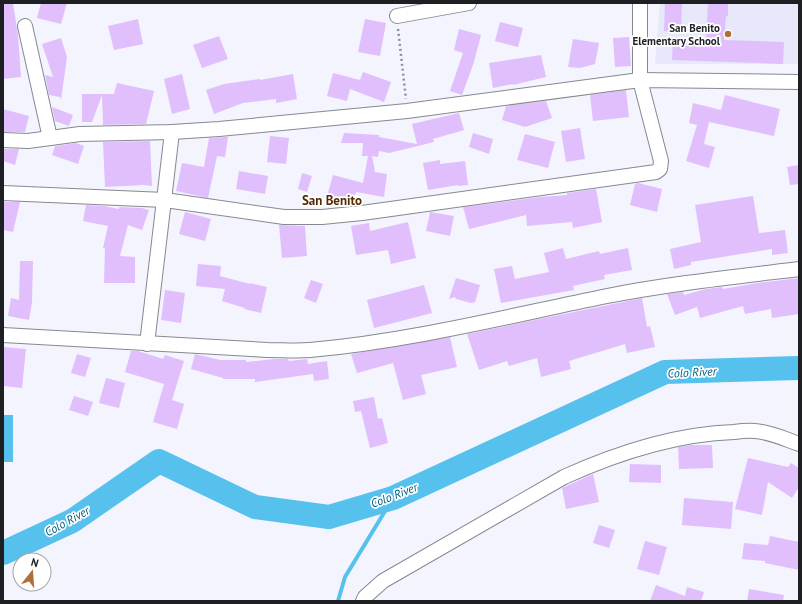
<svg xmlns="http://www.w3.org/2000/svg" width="802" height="604" viewBox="0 0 802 604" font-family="'PT Sans',sans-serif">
	<rect width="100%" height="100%" fill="#f3f4fe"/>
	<!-- built -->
	<path fill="#e7e8fa" d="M660,3H799V64H655Z"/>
	<!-- water -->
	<rect fill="#56c1ec" x="3" y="415" width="10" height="47"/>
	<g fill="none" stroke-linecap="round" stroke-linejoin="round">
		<!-- stream -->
		<path stroke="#56c1ec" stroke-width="4" d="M338,601L345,577L393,498"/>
		<!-- river -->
		<path stroke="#56c1ec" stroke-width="24" d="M3,553L72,521L159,461L255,507L329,517L393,498L665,372L799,368"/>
	</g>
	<!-- building -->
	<g fill="#e1bffd">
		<path d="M3,3H13L18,35L21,77L3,79Z"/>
		<path d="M41,3H67L61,24L37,18Z"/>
		<path d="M665,3H682L681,32L664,31Z"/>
		<path d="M708,3H728V16H726L724,40L784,42L783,64L672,60L673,39L706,40Z"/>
		<path d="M138,19L143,44L114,50L108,26Z"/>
		<path d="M365,19L386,23L380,56L358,52Z"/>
		<path d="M500,22L523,28L518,47L495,41Z"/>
		<path d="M459,29L481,35L474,62L462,95L450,91L463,53L454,50Z"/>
		<path d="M219,36L228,59L202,68L193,45Z"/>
		<path d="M629,37L631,66L615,67L613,38Z"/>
		<path d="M61,38L67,57L61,100L60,97L49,95L45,75L53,77L42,44Z"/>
		<path d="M573,39L599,43L595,64L580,68L568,67Z"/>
		<path d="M541,55L546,77L513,85V84L493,88L489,63Z"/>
		<path d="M363,72L391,82L384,102L350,89L347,101L327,96L333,73L360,80Z"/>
		<path d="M182,74L190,109L172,114L164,79Z"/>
		<path d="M293,74L297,99L276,103V99L243,103L214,114L206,90L224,84L260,79V80Z"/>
		<path d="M117,83L154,91L146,124L103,125L102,95L92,122H82V94H114Z"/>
		<path d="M626,90L629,117L593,121L590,95Z"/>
		<path d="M725,95L780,109L774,136L709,122L704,144L715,147L709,168L686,161L697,125L689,123L693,103L721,110Z"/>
		<path d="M546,101L552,118L525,127L502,120L506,106Z"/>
		<path d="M52,107L73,115L69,126L55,121Z"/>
		<path d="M3,109L29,116L25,132H3Z"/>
		<path d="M459,113L464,130L433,139L434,142L389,153L379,151L378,157L372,156L375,172L387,174L384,197L356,192L353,203L327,196L333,175L363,183L368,156H362L363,143H341L344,133L379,135V137L417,144L412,124Z"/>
		<path d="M580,128L585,159L566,162L561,131Z"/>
		<path d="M473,133L493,139L489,154L469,147Z"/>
		<path d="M525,134L555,142L548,168L517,160Z"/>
		<path d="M270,136L289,138L286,164L267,162Z"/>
		<path d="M225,137H228L225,157L217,156L208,198L176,191L182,163L204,167L209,138Z"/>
		<path d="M150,141L152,186L144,185L105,187L103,142Z"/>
		<path d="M76,143L84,146L78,164L52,155L55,146Z"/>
		<path d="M3,149H19L15,165L3,161Z"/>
		<path d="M440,160V164L465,161L468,185L458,186V185L428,190L423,163Z"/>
		<path d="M799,165V184L790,185L787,167Z"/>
		<path d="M239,171L268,176L265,194L236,189Z"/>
		<path d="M302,173L312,176L307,192L298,189Z"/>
		<path d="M638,183L662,189L657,212L630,205L635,184Z"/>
		<path d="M596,189L602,222L573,228L572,222L527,226L526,215L469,229L463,207L540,197L567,195V193Z"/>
		<path d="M753,196L759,233L785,230L788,253L772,255V249L691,262V265L674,269L670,249L701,242L695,205Z"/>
		<path d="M3,202H20L13,232L3,230Z"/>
		<path d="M86,205L104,206L119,209V207L142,208L149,210L142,230L128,225L120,256L135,257V283H104L105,248H103L108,226L83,221Z"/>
		<path d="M185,212L211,219L205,241L179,234Z"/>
		<path d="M430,212L454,216L450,236L426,231Z"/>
		<path d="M408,222L416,258L391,264L388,250L356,255L351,226L369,223L370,231Z"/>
		<path d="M279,225L305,226L307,256L282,258Z"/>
		<path d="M563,248L566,259L599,251L600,254L628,248L632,270L604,275L605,279L573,286L574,290L501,303L494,269L512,266L515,279L549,272L544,253Z"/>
		<path d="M20,261H33L32,302L29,320L8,316L11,298L19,300Z"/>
		<path d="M198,264L221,266L220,276L250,284V283L267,287L261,313L244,309L245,308L222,301L225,289L196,286Z"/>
		<path d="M456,278L480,285L475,302L471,303L456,299L455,297L449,299Z"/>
		<path d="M799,278V314L772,318L771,309L745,314L743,306L700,318L697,307L675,315L667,294L683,292L684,295L706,289L722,287L723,289L757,283Z"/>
		<path d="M311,280L323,284L316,303L304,298Z"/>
		<path d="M424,285L432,313L374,328L367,300Z"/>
		<path d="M165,290L185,293L181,323L161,320Z"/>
		<path d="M642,298L647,327L650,326L655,347L627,353L625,344L569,361L571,369L541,377L537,358L509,366L507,361L479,370L467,334Z"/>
		<path d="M450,337L457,367L421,375L426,394L403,400L393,363L357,373L351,354Z"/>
		<path d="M3,347L26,349L22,388L3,386Z"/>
		<path d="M131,351H138L163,359L165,355L184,361L172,400L184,404L177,429L153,422L164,384L125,372Z"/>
		<path d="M77,354L91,358L85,377L71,373Z"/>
		<path d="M195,354L220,360H246V362L274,359H288L289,361L307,359L308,364L327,361L329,379L314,381L313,374L255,382V379H223V378L191,369Z"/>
		<path d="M106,378L125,383L119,408L99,403Z"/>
		<path d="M74,396L93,402L88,416L69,410Z"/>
		<path d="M374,397L378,419L382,418L388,443L370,448L361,411L355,412L353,401Z"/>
		<path d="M691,445H712L713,468L679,469L678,447Z"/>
		<path d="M748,458L788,467L791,463L799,468V487L792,498L768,482L762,515L735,509Z"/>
		<path d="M630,464L661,465V483L629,482Z"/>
		<path d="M593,474L599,502L566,509L562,488Z"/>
		<path d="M684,498L733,502L731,529L682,525Z"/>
		<path d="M599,525L615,530L609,548L593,543Z"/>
		<path d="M770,536L799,542V570L765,563V561L742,559L744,543L768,545Z"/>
		<path d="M645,541L667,547L659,575L637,569Z"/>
		<path d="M656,585L685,596L687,587L704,592L701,601H650Z"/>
		<path d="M749,589L784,595L783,601H747Z"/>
	</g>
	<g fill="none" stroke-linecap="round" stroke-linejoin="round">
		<!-- minor casing -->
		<g stroke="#878891" stroke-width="16">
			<g id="minor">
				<path d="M397,16L469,3"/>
				<path d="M25,26L50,138"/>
				<path d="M3,140L28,141L80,134L172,132L219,129L407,111L640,80L799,82"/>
				<path d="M3,193L165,200L284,217H322L362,213L656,172L660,169L661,161L640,80V3"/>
				<path d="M3,335L268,350C282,350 296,351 310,350C409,341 505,317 602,297C667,284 733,277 799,269"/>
				<path d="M147,344L172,132"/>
				<path d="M363,601L365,597L383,581L564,477C617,453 675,434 734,432C741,431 748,430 755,431C770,432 785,439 799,444"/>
			</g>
		</g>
		<!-- path -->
		<path stroke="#8f9097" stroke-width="2.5" stroke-dasharray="2 3" stroke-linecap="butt" d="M398,29L406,99"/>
		<!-- minor -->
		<use href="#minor" stroke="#fff" stroke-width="14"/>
	</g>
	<!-- markers -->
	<circle fill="#af6f38" stroke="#fff" stroke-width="1.5" cx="728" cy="34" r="4"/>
	<g text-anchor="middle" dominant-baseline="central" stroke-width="3.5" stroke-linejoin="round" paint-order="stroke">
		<!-- poi labels -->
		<g font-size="11" font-weight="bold" fill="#1e1f22" stroke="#fff" text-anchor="end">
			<text x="720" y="28">San Benito<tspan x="720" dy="13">Elementary School</tspan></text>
		</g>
		<!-- water labels -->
		<g font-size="12" font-style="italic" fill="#035f7c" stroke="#fff">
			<text transform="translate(692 372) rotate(-3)">Colo River</text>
			<text transform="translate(394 495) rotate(-21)">Colo River</text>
			<text transform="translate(67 521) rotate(-29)">Colo River</text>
		</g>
		<!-- quarter labels -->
		<g font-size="13" font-weight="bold" fill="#532900" stroke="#fff">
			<text x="332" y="200">San Benito</text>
		</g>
	</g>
	<!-- border -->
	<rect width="802" height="604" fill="none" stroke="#1e1f22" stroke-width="8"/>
	<!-- north arrow -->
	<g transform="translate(32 572) rotate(17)"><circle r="19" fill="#ffffff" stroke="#a5a5a7"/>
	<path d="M0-3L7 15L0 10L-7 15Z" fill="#af6f38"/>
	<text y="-6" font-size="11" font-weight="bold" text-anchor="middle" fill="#1e1f22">N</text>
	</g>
</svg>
